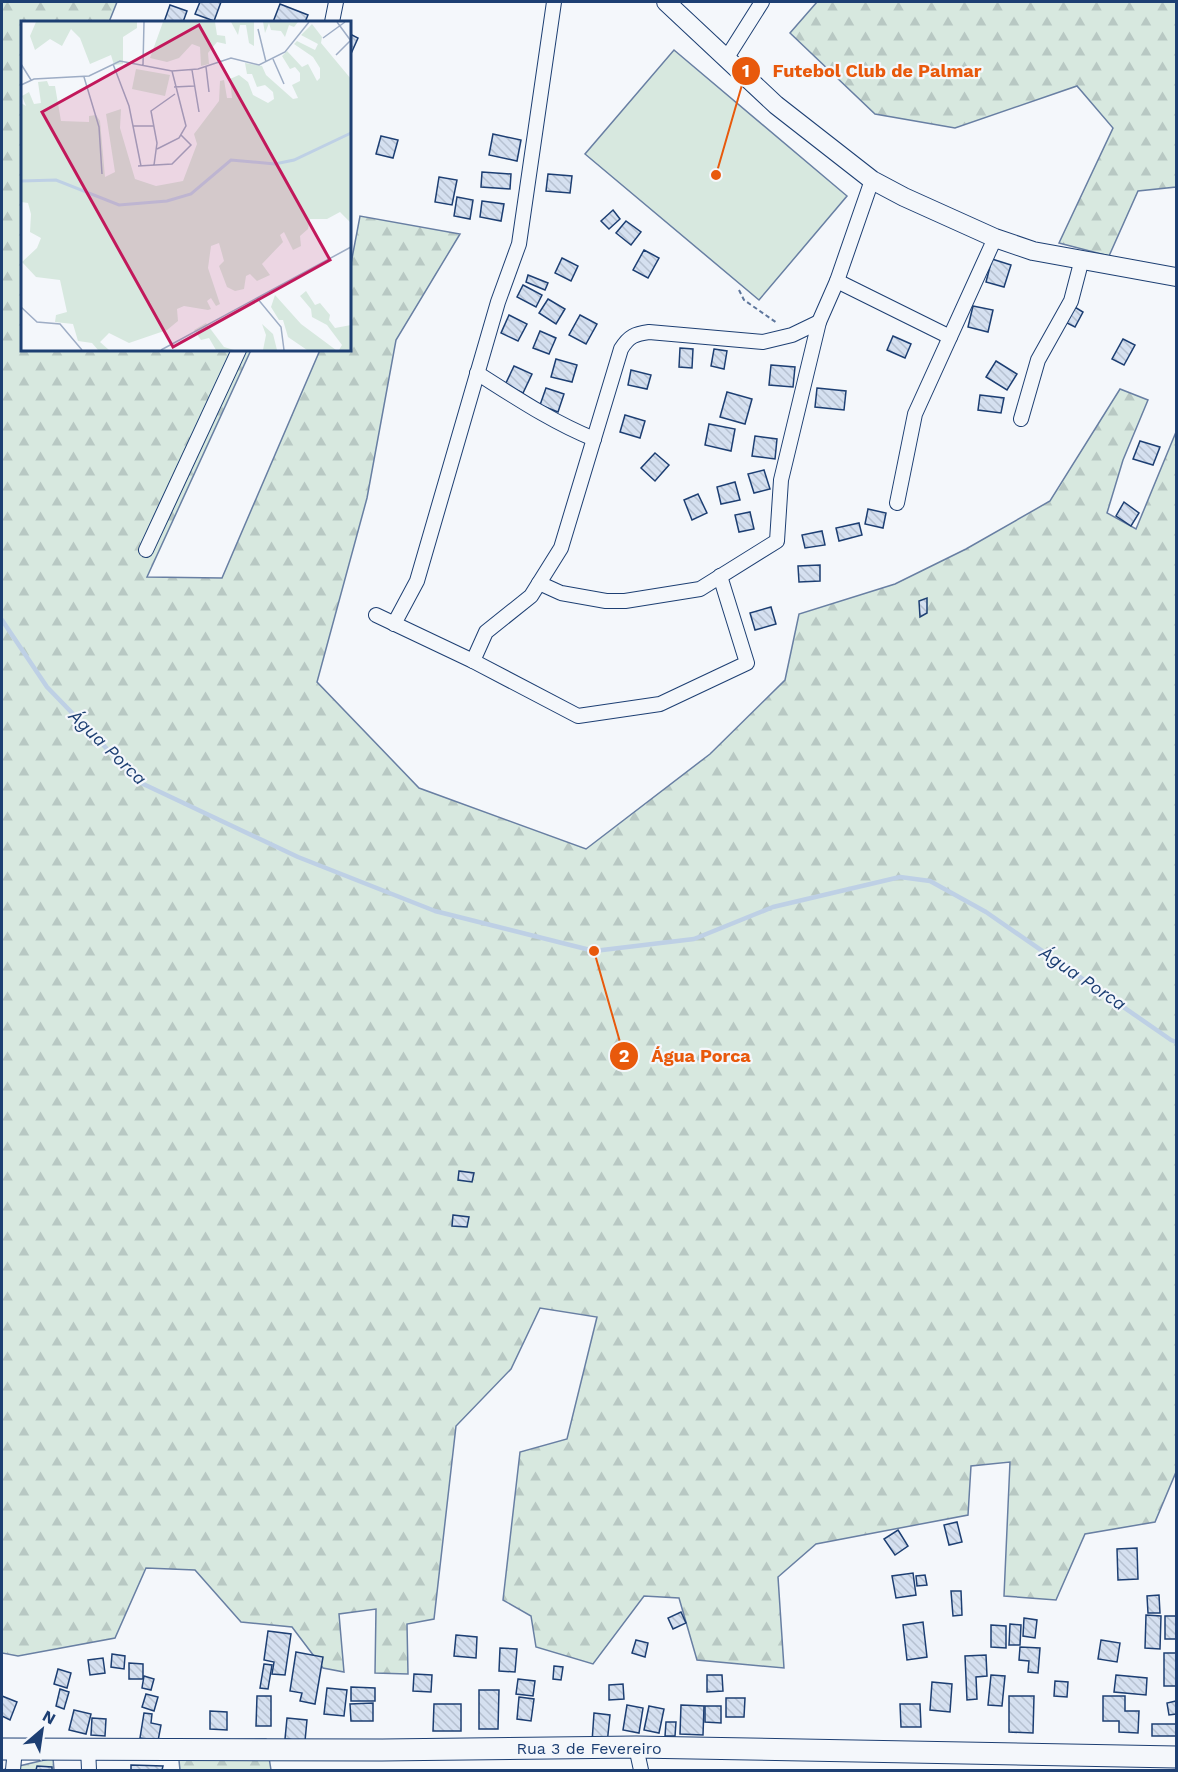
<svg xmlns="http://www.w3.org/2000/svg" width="1178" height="1772" viewBox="0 0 1178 1772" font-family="'Work Sans',sans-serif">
	<defs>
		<pattern id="forest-firs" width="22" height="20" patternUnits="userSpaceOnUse" patternTransform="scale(1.5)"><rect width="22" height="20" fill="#d7e8df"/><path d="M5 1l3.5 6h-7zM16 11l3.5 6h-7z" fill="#b8c8c3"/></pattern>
		<pattern id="building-back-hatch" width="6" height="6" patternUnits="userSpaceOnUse" patternTransform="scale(1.5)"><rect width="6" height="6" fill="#d5e0f0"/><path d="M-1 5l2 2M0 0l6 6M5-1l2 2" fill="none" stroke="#b6c1d1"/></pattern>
	</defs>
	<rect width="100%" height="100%" fill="#f4f7fb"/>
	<!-- grass -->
	<path fill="#d7e8df" stroke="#687fa3" stroke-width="1.5" d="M674,50L847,196L759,300L585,154Z"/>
	<!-- forest -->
	<g fill="url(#forest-firs)" stroke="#687fa3" stroke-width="1.5">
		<path d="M2,2H117L109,22H22V350H251L147,577L222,578L320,350H350V269L360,216L460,234L396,340L367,498L317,682L419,788L586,849L710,754L785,680L799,614L895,584L966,549L1050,501L1120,389L1148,400L1123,460L1107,513L1136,529L1176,432V1472L1155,1522L1085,1534L1056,1600L1004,1596L1010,1462L971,1466L968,1515L816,1544L778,1577L784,1668L697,1660L679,1598L644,1596L593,1664L536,1647L531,1616L503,1600L520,1452L567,1439L597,1317L540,1308L511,1369L456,1426L434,1619L407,1624L408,1674L375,1673L376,1609L339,1614L344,1672L323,1668L292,1627L241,1622L195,1570L146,1568L115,1638L18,1656L2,1653Z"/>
		<path d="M817,2H1176V187L1138,191L1109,256L1059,243L1113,128L1077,86L955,128L875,114L790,33Z"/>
		<path d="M266,1739L271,1770H180L177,1741Z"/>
		<path d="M53,1758L54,1770H2Z"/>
	</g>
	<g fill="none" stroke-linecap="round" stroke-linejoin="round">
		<!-- stream -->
		<path stroke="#bed0e5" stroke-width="4.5" d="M2,620L47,687L139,782L298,857L435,911L594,951L694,939L773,907L900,877L930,881L986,912L1171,1040L1176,1042"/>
	</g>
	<!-- building -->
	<g fill="url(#building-back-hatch)" stroke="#1d3f73" stroke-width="1.5">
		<path d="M200,2H221L214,21L195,14Z"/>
		<path d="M280,4L308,15L305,22H273Z"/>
		<path d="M170,5L187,11L183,22H164Z"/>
		<path d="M350,34L358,38L350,56Z"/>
		<path d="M493,134L521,140L517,161L489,155Z"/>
		<path d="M381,136L398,140L393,158L376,154Z"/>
		<path d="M482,172L511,174L510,189L481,187Z"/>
		<path d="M548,174L572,176L570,193L546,191Z"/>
		<path d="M439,177L457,180L452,205L435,202Z"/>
		<path d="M457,197L473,200L470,219L454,216Z"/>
		<path d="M482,201L504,204L501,221L480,217Z"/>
		<path d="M613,210L620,219L609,229L601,221Z"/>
		<path d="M626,221L641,232L631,245L616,233Z"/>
		<path d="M644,250L659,258L648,278L633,270Z"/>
		<path d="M562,258L578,266L571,281L555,273Z"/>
		<path d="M992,259L1011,265L1004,287L986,282Z"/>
		<path d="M528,275L548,283L545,290L526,282Z"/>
		<path d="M523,285L542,295L536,307L517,297Z"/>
		<path d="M548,299L565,309L556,324L539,313Z"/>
		<path d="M973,306L993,310L988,332L968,327Z"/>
		<path d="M1073,306L1083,312L1075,327L1065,322Z"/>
		<path d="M509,315L527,324L518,341L501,333Z"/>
		<path d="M580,315L597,324L586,344L569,335Z"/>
		<path d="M540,331L556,338L549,354L533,348Z"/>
		<path d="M893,336L911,344L905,358L887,350Z"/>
		<path d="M1123,339L1135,345L1124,365L1112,359Z"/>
		<path d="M680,348L693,349L692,368L679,367Z"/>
		<path d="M714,349L727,351L724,369L711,366Z"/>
		<path d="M556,359L577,365L572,382L551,377Z"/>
		<path d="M996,361L1017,374L1007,390L986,377Z"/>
		<path d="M771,365L795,367L793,387L769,385Z"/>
		<path d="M514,366L532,374L523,393L505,385Z"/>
		<path d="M631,370L651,375L647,389L628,385Z"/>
		<path d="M546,388L564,394L558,412L540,405Z"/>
		<path d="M817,388L846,391L844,410L815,407Z"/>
		<path d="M727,392L752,399L745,424L720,417Z"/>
		<path d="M980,395L1004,398L1001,413L978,410Z"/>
		<path d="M625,415L645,421L640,438L620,432Z"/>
		<path d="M709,424L735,429L731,451L705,445Z"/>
		<path d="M755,436L777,439L775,459L752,456Z"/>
		<path d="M1140,441L1160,447L1153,465L1133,459Z"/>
		<path d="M655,453L669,465L655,481L641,468Z"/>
		<path d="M764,470L770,489L754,493L748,474Z"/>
		<path d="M735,482L740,500L721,504L717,487Z"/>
		<path d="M698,494L707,513L692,520L684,500Z"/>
		<path d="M1124,502L1139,513L1131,526L1116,516Z"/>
		<path d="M868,509L886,513L883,528L865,524Z"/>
		<path d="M750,512L754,529L739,532L735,515Z"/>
		<path d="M859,523L862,535L839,541L836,528Z"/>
		<path d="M822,531L825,545L805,548L802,535Z"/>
		<path d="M820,565V581L799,582L798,566Z"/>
		<path d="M927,598V613L920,617L919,601Z"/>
		<path d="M771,607L776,624L755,630L750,613Z"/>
		<path d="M459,1171L474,1173L472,1182L458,1180Z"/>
		<path d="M453,1215L469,1217L467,1227L452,1226Z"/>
		<path d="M957,1522L962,1542L949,1545L944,1525Z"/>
		<path d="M898,1530L908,1546L895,1555L884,1539Z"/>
		<path d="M1137,1548L1138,1579L1118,1580L1117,1549Z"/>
		<path d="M913,1573L916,1595L896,1598L892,1576Z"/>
		<path d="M925,1575L927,1585L917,1586L916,1576Z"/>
		<path d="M951,1591H961L962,1615L953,1616Z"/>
		<path d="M1159,1595L1160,1613H1148L1147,1596Z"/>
		<path d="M681,1612L686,1623L673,1629L668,1618Z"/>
		<path d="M1146,1615L1161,1616L1160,1649L1145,1648Z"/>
		<rect x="1165" y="1616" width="11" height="23"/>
		<path d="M1024,1618L1037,1620L1035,1638L1023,1636Z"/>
		<path d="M923,1622L927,1657L907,1660L903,1625Z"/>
		<path d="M1010,1624L1021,1625L1020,1645H1009Z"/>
		<path d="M991,1625L1006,1626V1648L991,1647Z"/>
		<path d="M268,1631L291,1634L285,1675L272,1674L274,1662L264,1660Z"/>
		<path d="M456,1635L477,1637L476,1658L454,1656Z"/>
		<path d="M636,1640L648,1643L645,1657L632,1653Z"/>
		<path d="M1101,1640L1120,1643L1117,1662L1098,1659Z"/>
		<path d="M1020,1647L1040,1648L1038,1673L1028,1672L1029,1661L1019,1660Z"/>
		<path d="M500,1648L517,1649L515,1672L499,1671Z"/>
		<path d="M296,1652L323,1657L315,1704L300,1701L302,1693L290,1691Z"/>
		<rect x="1164" y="1653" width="12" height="33"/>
		<path d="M112,1654L125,1656L124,1669L111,1667Z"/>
		<path d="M986,1655L987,1676L976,1677L977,1699L967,1700L965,1656Z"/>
		<path d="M103,1658L105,1673L90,1675L88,1660Z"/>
		<path d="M129,1663L143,1664V1679H129Z"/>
		<path d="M264,1664L272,1665L268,1689L260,1688Z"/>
		<path d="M554,1666L563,1667L561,1680L553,1679Z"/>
		<path d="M58,1669L71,1673L67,1688L54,1684Z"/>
		<path d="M414,1674L432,1675L431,1692L413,1691Z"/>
		<path d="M707,1675H722L723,1691L707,1692Z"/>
		<path d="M991,1675L1005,1676L1002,1706L988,1705Z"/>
		<path d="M1116,1675L1147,1678L1146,1695L1114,1692Z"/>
		<path d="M144,1676L154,1679L151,1690L142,1688Z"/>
		<path d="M518,1679L535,1681L533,1696L516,1694Z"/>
		<path d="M1055,1681L1068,1682L1067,1697L1054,1696Z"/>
		<path d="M932,1682L952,1684L950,1712L930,1710Z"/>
		<path d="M623,1684L624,1699L609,1700V1685Z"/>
		<path d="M351,1687L375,1688V1701H351Z"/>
		<path d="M327,1688L347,1690L344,1716L324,1714Z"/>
		<path d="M60,1689L69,1692L64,1709L56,1706Z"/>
		<path d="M479,1690H499L498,1729H479Z"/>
		<path d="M146,1694L158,1697L154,1711L142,1707Z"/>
		<path d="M2,1696L17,1702L10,1720L2,1716Z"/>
		<path d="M257,1696H271V1726H256Z"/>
		<path d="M1009,1696H1034L1033,1733L1009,1732Z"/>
		<path d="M1103,1696H1125V1711H1139L1138,1733L1119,1732V1721H1103Z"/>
		<path d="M519,1697L534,1699L531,1721L517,1719Z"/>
		<path d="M726,1698H745L744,1717H726Z"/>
		<path d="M1176,1701V1714L1169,1715L1167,1703Z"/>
		<path d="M373,1703V1721H351L350,1704Z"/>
		<path d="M434,1704H461V1731H433Z"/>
		<path d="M900,1704H920L921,1727H901Z"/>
		<path d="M627,1705L643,1708L639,1733L623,1730Z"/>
		<path d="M681,1705L704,1706L703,1735L680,1734Z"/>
		<path d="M649,1706L664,1709L659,1733L644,1730Z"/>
		<path d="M705,1706H721V1723L705,1722Z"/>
		<path d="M74,1710L91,1714L86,1734L69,1730Z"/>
		<path d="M210,1711L227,1712V1730L210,1729Z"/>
		<path d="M144,1713L152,1714L151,1723L161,1725L158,1741L140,1738Z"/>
		<path d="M594,1713L610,1715L607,1744L592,1742Z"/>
		<path d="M92,1718L106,1719L105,1736L91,1735Z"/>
		<path d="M287,1718L307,1720L305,1741L285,1739Z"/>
		<path d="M666,1722H676L675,1736H665Z"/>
		<rect x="1152" y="1724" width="24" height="12"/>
		<path d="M131,1765L163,1766L162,1770H131Z"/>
		<path d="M37,1766L52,1767V1770H36Z"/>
	</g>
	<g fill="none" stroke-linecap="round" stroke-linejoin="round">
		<!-- minor casing -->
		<g stroke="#1d3f73" stroke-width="16">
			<g id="minor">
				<path d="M332,22L336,2"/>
				<path d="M726,59L762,2"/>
				<path d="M837,281L950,337"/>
				<path d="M477,373C515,397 552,422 594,439"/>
				<path d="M1021,419L1038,360L1071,301L1082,259"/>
				<path d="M897,503L915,414L995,238"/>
				<path d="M146,550L239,350"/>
				<path d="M539,583L561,593L606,601H625L700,589L777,541L781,480L819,322L837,281L872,180"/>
				<path d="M376,615L473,661L578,716L660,704L747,663L720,576"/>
				<path d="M394,624L417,581L498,302L519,244L554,2"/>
				<path d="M473,661L486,632L531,596L561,548L621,349C629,336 635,334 649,332L763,342L792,335L819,322"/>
				<path d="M636,1747L641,1770"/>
				<path d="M88,1748L89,1770"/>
				<path d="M13,1770L15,1748"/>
			</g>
		</g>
		<!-- secondary casing -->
		<g stroke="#1d3f73" stroke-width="20">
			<path id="secondary" d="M666,2L776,105L872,180L904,197L995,238L1033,251L1176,277"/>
		</g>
		<!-- primary casing -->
		<g stroke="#1d3f73" stroke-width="23">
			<path id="primary" d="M2,1749L382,1750L636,1747L1176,1757"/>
		</g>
		<!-- path -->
		<path stroke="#5e769c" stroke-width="2" stroke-dasharray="4.5 3" stroke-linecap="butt" d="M739,290L744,300L777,323"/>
		<!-- minor -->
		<use href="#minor" stroke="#f4f7fb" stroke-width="14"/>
		<!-- secondary -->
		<use href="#secondary" stroke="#f4f7fb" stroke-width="18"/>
		<!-- primary -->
		<use href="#primary" stroke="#f4f7fb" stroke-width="21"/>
	</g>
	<g text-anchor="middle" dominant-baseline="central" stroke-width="4.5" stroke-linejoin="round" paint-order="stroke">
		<!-- street labels -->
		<g font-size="16" fill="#1d3f73" stroke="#f4f7fb">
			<text x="589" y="1748">Rua 3 de Fevereiro</text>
		</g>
		<!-- water labels -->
		<g font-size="18" font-style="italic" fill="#1d3f73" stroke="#f4f7fb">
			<text transform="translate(108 747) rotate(44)">Água Porca</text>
			<text transform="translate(1083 978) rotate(34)">Água Porca</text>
		</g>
	</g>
	<!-- overview -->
	<g transform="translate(21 21)">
		<rect width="330" height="330" fill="#f4f7fb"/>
		<path d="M115,48L149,54L144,75L111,68Z" fill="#d7e8df"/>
		<path d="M15,1H116V7L102,16V43L93,44L90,34L69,43L59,17L50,8L41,25L29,18L14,29L9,15ZM142,1H194L196,14L204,15L205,23L196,21L187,32L188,43L180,45L179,26L171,23L158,37L146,41L129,37ZM210,1H233V25L228,22L225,4H219L217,14ZM242,1H277L273,6L268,4L264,16L260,10L250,9L248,2L244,12ZM291,3L301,16L300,22L330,58V202L319,191L306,198H289L287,208L279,215L280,225L272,229L263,211L259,214L262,221L241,243L249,254L236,260L229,253L225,255L223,268L214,270L206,266L198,245L203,240L198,222L190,225L187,247L199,283L195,285L190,277L186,280L190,288L187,289L163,285L156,288L157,300L146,309L108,322L88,312L79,321L88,329H77L71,322L57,320L52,303L34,301L35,294L46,291L39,259L15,256L1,241L16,227L20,217L9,211L10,193L7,182L0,181V82L5,85L1,75L8,71L13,83L20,82L17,61L26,60L28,65H34L40,100L68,101V95L75,94L79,100L84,156L94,151L85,93L100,88L99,107L114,158L135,165L162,160L176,123L173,113L198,80L199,60L203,59L206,77H211L209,58L218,54L227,61L232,74L247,82L253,78L252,71L244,64L236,66L231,53H226L224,42L241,45L245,54L272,78L277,77L271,64L279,60V52L274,46L269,48L261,35L266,30L281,46L287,43L296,60L299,57V47L292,36L273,23L276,20L294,29L297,23L280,14ZM285,270L294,284L299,282L309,294L308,299L314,307L330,304V329H318L321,324L306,304L291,296L290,288L279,275ZM254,274L280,303L315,329H286L267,316L262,299H258L250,286ZM185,302L203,326L213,329H195L188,317L180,319L173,309ZM241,303L252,313L256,329H242L245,314Z" fill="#d7e8df"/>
		<path fill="none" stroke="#bed0e5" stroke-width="3" d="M0,160L35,159L98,184L146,180L170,173L210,139L254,143L273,139L330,112"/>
		<path fill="none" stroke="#9eadc5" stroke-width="1.5" d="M316,1L330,20M237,8L245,41M302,17L324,1M315,34L330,19M252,38L263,63M0,43L10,59M92,43L108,85L120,145M122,44L123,1M185,46L188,71M171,49L178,91M63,56L78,106L81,153M0,64L13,58L68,55L99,40L151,50L177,48L210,37L238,44L264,31L288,1M153,66L173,65M112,105H133M136,128L158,117L165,105L151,50M133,144L136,122L130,90L154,73M117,145L151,143L170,124L160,114M236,277L260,306L263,329M0,286L16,301L39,303L61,329M140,329L330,226"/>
		<path fill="#c2185b" fill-opacity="0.15" stroke="#c2185b" stroke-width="3" d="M178,4L309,239L152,326L21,91Z"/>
		<rect width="330" height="330" fill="none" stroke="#1d3f73" stroke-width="3"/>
	</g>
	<!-- callouts -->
	<path fill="none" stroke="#e8590c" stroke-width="2" d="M716 175L746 71M594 951L624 1056"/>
	<g fill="#e8590c" stroke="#f4f7fb" stroke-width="2">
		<circle cx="716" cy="175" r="6"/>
		<circle cx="594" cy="951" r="6"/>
		<circle cx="746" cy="71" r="15"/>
		<circle cx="624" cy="1056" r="15"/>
	</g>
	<g font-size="18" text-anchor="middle" font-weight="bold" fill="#fff">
		<text x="746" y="77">1</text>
		<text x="624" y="1062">2</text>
	</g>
	<g font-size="18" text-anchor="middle" font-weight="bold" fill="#e8590c" stroke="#f4f7fb" stroke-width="4.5" stroke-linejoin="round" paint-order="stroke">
		<text x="877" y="77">Futebol Club de Palmar</text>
		<text x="701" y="1062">Água Porca</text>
	</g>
	<!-- border -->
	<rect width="1178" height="1772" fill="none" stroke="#1d3f73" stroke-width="6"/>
	<!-- north arrow -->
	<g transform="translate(42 1730) rotate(29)" stroke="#f4f7fb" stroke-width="4.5" paint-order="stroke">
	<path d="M0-4.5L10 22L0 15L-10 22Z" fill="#1d3f73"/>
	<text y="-9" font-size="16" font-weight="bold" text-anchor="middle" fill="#1d3f73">N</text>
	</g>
</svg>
